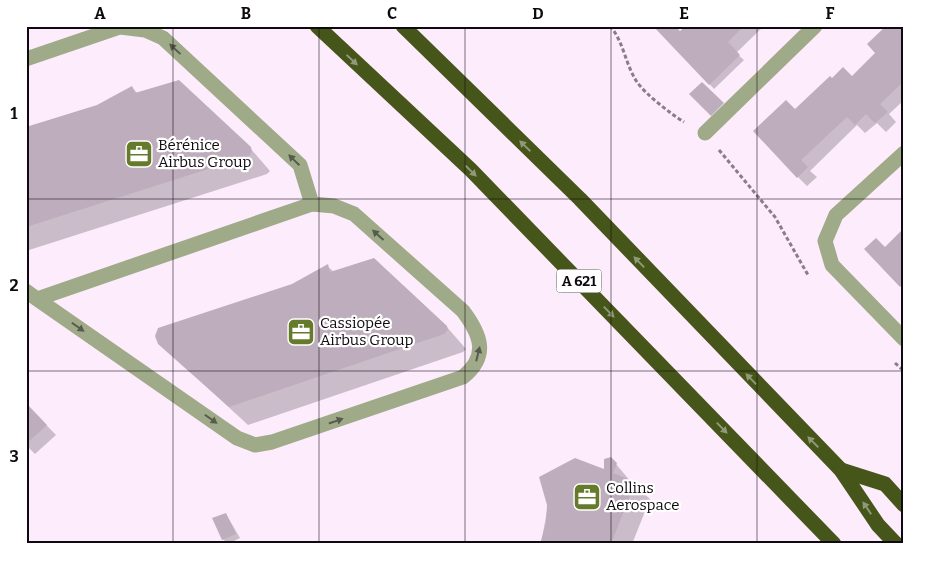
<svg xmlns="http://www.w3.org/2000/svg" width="930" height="570" viewBox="0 0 930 570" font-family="Bitter,serif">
	<rect width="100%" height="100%" fill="#fdecfc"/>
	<!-- shadow -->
	<g fill="#0003">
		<path d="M655,26L680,33L688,26H764L736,53L744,60L714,89Z"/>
		<path d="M904,26V100L889,114L896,122L886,132L877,123L865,133L857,125L810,171L817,177L807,186L798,177L796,111L832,79L852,78Z"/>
		<path d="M132,87L138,94L250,148L270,171L267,174L26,251V128L97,106Z"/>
		<path d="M327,266L334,272L446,326L466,349L463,352L248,425L159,343L293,285Z"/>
		<path d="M26,404L56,435L35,454L26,445Z"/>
		<path d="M611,458L631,482L650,499L632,544H541L548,505L605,471Z"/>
		<path d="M226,514L240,538L228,544L223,539Z"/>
	</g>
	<!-- building -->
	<g fill="#beadbc">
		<path d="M653,26H675L680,31L686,26H744L728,42L740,55L709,85Z"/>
		<path d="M886,26H904V81L880,104L888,112L875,123L866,114L855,125L847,117L801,160L808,167L797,178L753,131L786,100L795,109L830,76L832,78L843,67L852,76L875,53L867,44Z"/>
		<path d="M179,80L251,147L252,152L249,156L26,227V127L97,105L132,86L135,93Z"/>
		<path d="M702,82L724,103L711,116L689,94Z"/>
		<path d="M904,228V283L900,287L864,249L876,238L885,247Z"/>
		<path d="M374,258L447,326L448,330L444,334L229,407L158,344L155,336L158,328L292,284L328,264L330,272Z"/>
		<path d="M26,403L47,425L26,444Z"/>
		<path d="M611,457L617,463L613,473L635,482L611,544H540L546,523L547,505L539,477L575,458L604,469V459Z"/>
		<path d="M226,513L236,534L222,540L212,518Z"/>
	</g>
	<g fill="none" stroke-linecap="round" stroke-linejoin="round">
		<!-- path -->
		<g stroke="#887d88" stroke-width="3" stroke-dasharray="4 2.5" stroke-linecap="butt">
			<path d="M610,26C624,42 625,64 637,82C645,94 671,114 684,122"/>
			<path d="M719,150L775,217L808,275"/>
			<path d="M895,363L904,371"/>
		</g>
		<!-- minor -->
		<g stroke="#9faa88" stroke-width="15">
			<path d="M26,59L120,27L145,30L163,38L300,165L312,204"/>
			<path d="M705,133L815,26"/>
			<path d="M904,153L836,215L825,241L832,265L904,339"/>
			<path d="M26,291L37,299L237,438L255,445L272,442L463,377C489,356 481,335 463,311L354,214L334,206L312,204L37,299"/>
		</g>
		<!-- highway -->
		<g stroke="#465519" stroke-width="15">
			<path d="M317,26L471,170L834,544"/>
			<path d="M403,26L580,199L841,470L878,525L896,544"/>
			<path d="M841,470L885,484L904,505"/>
		</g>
	</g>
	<!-- one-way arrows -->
	<defs><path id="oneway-solid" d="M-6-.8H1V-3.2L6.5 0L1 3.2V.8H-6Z" transform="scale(1.25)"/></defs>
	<g fill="#575a4c">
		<use href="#oneway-solid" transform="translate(175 49) rotate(-137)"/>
		<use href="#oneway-solid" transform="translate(294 160) rotate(-136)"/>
		<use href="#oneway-solid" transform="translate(378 235) rotate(-138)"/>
		<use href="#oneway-solid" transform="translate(78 327) rotate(35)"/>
		<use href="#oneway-solid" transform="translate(478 354) rotate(-76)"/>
		<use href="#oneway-solid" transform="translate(211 419) rotate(35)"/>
		<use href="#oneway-solid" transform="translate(336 421) rotate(-19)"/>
	</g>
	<g fill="#909975">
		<use href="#oneway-solid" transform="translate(352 60) rotate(43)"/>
		<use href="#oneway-solid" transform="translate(525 146) rotate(-136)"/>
		<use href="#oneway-solid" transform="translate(471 171) rotate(44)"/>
		<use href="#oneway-solid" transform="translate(639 262) rotate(-134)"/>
		<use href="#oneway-solid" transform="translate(609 312) rotate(46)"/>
		<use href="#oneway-solid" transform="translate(751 379) rotate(-134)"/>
		<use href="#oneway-solid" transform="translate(722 428) rotate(46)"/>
		<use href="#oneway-solid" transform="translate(813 442) rotate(-135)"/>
		<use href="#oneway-solid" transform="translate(867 508) rotate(-124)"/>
	</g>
	<!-- grid -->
	<path fill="none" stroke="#0f0a0f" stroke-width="1" stroke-opacity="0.55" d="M173,26V544M319,26V544M465,26V544M611,26V544M757,26V544M26,199H904M26,371H904"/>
	<!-- icons -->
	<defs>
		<g id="office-square" transform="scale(1.4375)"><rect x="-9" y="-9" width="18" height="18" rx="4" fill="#657a2a" stroke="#fff"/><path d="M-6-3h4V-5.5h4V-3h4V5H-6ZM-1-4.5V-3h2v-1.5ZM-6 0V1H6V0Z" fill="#fff"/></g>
	</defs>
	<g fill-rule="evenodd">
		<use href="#office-square" x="139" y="154"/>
		<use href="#office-square" x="301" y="332"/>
		<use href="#office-square" x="587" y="497"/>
	</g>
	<g text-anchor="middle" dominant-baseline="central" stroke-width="4.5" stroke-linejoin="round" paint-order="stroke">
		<!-- shield labels -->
		<rect fill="#fff" stroke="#575457" stroke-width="1" x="556.5" y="269.5" width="45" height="23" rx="4"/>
		<g font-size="14" font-weight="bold" fill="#0f0a0f">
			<text x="579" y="281">A 621</text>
		</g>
		<!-- poi labels -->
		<g font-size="15" fill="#0f0a0f" stroke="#fff" text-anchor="start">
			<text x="158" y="145">Bérénice<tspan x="158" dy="17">Airbus Group</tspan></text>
			<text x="320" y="323">Cassiopée<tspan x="320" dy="17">Airbus Group</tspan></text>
			<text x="606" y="488">Collins<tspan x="606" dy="17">Aerospace</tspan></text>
		</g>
	</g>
	<!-- border -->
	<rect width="930" height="570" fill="none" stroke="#ffffff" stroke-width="55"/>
	<rect x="28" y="28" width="874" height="514" fill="none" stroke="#0f0a0f" stroke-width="2"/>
	<g font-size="16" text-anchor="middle" font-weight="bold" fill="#0f0a0f">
		<text x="100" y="19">A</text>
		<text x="246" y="19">B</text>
		<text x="392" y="19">C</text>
		<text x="538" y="19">D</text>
		<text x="684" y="19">E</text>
		<text x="830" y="19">F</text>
		<text x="14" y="119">1</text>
		<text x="14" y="291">2</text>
		<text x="14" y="462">3</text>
	</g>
</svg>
